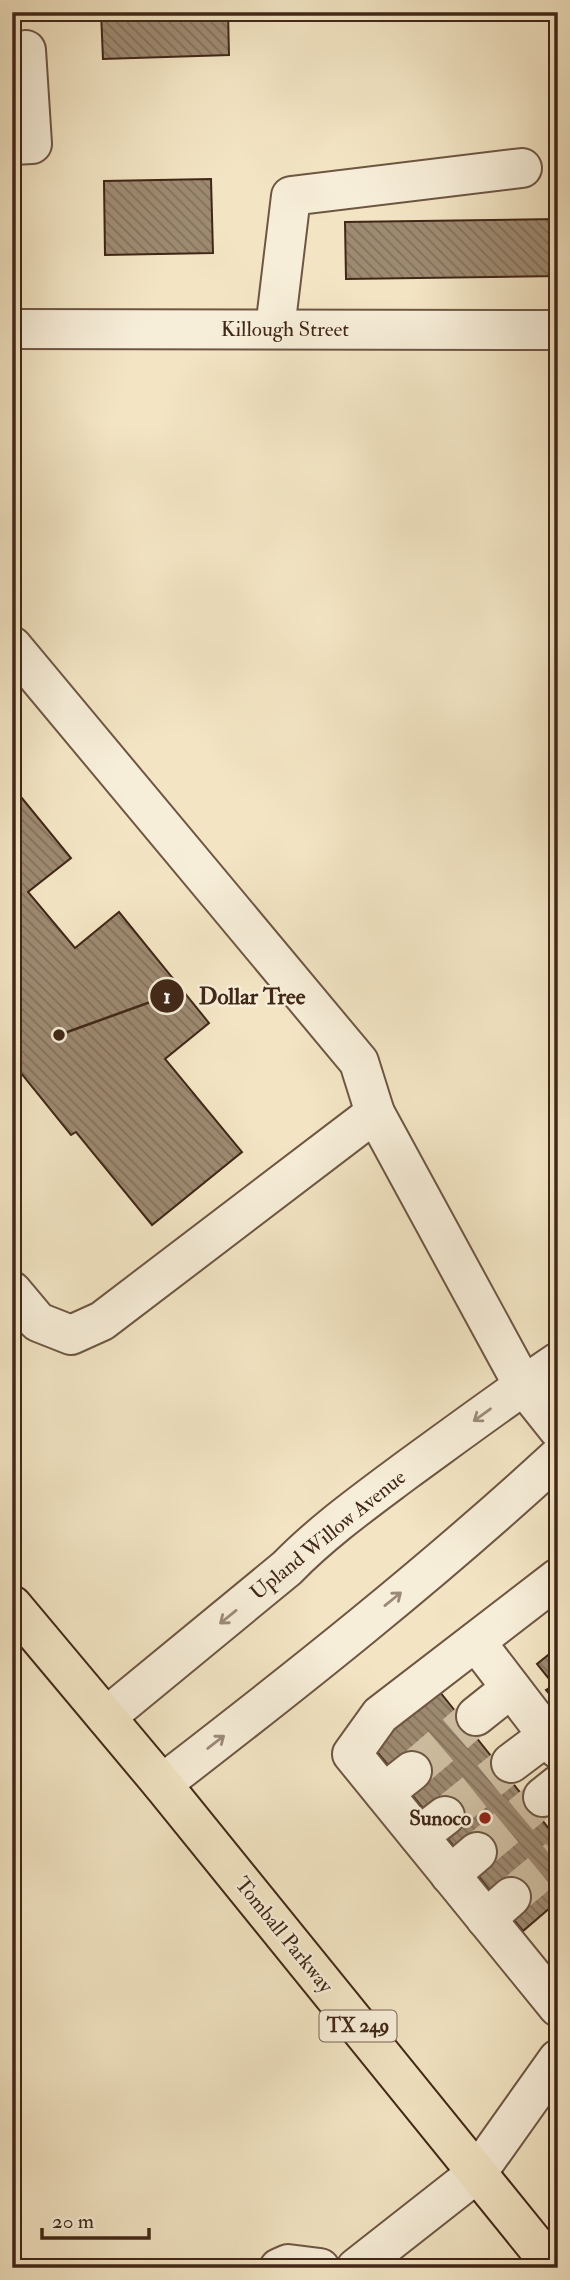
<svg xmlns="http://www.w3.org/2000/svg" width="570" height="2280" viewBox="0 0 570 2280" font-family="'IM FELL Double Pica',serif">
	<defs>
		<pattern id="building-back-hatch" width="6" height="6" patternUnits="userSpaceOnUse" patternTransform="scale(1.75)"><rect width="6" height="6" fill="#9e8a71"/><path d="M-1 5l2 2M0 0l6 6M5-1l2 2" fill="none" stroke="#82715c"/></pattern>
	</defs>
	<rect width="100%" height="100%" fill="#f3e5c4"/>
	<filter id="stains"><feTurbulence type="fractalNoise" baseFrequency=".00286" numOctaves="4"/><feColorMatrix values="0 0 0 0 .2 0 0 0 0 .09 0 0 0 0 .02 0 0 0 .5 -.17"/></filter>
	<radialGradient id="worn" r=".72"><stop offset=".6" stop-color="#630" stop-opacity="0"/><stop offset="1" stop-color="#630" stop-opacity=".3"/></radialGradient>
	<!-- building -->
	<g fill="url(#building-back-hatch)" stroke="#412718" stroke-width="2">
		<path d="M101,12H228L229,55L103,59Z"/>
		<path d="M211,179L213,253L105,255L104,181Z"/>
		<path d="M558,219V276L346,279L345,222Z"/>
		<path d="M12,786L71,858L28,892L75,948L119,912L209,1023L165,1059L242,1152L152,1225L76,1132L71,1135L12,1062Z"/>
		<path d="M558,1647V1704L546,1690L554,1685L537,1664Z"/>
		<path d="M436,1687L558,1840V1901L523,1931L369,1742Z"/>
	</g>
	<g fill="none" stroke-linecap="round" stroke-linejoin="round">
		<!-- minor-tunnel -->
		<g stroke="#cfbfa2" stroke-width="38" stroke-dasharray="38 19" stroke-linecap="butt">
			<path d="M412,1771L476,1716"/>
			<path d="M445,1816L511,1763"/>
			<path d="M477,1852L543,1797"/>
			<path d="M511,1897L558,1858"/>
		</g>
		<!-- minor casing -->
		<g stroke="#6e5643" stroke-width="42">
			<g id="minor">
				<path d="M12,145L32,144L26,50"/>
				<path d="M12,329L558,330"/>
				<path d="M275,329L291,196L522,168"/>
				<path d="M12,646L359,1062L375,1113L523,1385L558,1429"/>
				<path d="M12,1291L38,1322L71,1335L102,1321L375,1113"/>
				<path d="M558,1578L380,1715L352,1754L558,2007"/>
				<path d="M476,1642L558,1749"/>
				<path d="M476,1716L511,1688"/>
				<path d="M106,1717L287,1568C322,1532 364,1502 404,1472C455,1435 506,1397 558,1362"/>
				<path d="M511,1763L547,1736"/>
				<path d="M162,1784C297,1680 432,1573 558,1457"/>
				<path d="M384,1793L412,1771"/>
				<path d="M543,1797L558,1785"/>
				<path d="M419,1836L445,1816"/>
				<path d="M450,1875L477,1852"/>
				<path d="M486,1919L511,1897"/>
				<path d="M279,2268L288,2264L320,2268"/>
				<path d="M356,2268L477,2173L558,2059"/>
			</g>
		</g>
		<!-- major casing -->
		<g stroke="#412718" stroke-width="42">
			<path id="major" d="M12,1605L162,1784L554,2268"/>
		</g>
		<!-- minor -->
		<use href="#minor" stroke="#f7eed9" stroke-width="38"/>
		<!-- major -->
		<use href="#major" stroke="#f3e5c4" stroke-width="38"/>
	</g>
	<!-- one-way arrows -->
	<defs><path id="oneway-shaft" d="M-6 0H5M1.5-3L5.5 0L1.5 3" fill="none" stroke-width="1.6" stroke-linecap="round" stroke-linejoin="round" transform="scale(1.75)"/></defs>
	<g stroke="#9c8a78">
		<use href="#oneway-shaft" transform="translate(482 1415) rotate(144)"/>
		<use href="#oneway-shaft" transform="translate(393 1599) rotate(-39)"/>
		<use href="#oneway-shaft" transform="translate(228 1617) rotate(141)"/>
		<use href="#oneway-shaft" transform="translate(216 1742) rotate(-38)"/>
	</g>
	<!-- markers -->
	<circle fill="#8f2418" stroke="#f7eed9" stroke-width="2.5" cx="485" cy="1818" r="7"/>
	<g text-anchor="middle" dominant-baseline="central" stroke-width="5" stroke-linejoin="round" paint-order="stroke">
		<!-- shield labels -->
		<rect fill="#f7eed9" stroke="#786352" stroke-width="2" x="319.5" y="2010.5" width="77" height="31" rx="5"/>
		<g font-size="19" font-weight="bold" fill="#412718">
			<text x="358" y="2026">TX 249</text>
		</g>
		<!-- street labels -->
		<g font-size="21" fill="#412718" stroke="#f7eed9">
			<text x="285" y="329">Killough Street</text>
			<text transform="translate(328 1535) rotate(-39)">Upland Willow Avenue</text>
			<text transform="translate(284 1935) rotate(51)">Tomball Parkway</text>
		</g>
		<!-- poi labels -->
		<g font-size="21" font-weight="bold" fill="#412718" stroke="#f7eed9" text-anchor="end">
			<text x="471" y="1818">Sunoco</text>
		</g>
	</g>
	<!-- callouts -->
	<path fill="none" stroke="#412718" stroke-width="2.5" d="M59 1035L167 996"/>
	<g fill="#412718" stroke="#f7eed9" stroke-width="2.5">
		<circle cx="59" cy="1035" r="7"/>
		<circle cx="167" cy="996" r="18"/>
	</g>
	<g font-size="21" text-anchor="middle" font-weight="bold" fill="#fff">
		<text x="167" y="1003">1</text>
	</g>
	<g font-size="23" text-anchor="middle" font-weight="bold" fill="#412718" stroke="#f7eed9" stroke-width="5" stroke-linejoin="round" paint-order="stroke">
		<text x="252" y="1004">Dollar Tree</text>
	</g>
	<!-- margin -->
	<rect width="570" height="2280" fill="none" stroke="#f3e5c4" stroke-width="42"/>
	<rect x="14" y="14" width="542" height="2252" fill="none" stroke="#412718" stroke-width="3.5"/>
	<rect x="21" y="21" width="528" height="2238" fill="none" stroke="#412718" stroke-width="2"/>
	<!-- scale -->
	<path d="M42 2228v10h107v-10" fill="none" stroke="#412718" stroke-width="3.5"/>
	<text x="52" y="2228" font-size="21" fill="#412718" stroke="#f7eed9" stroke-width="5" paint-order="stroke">20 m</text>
	<rect width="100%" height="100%" filter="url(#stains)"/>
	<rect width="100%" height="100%" fill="url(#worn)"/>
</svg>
